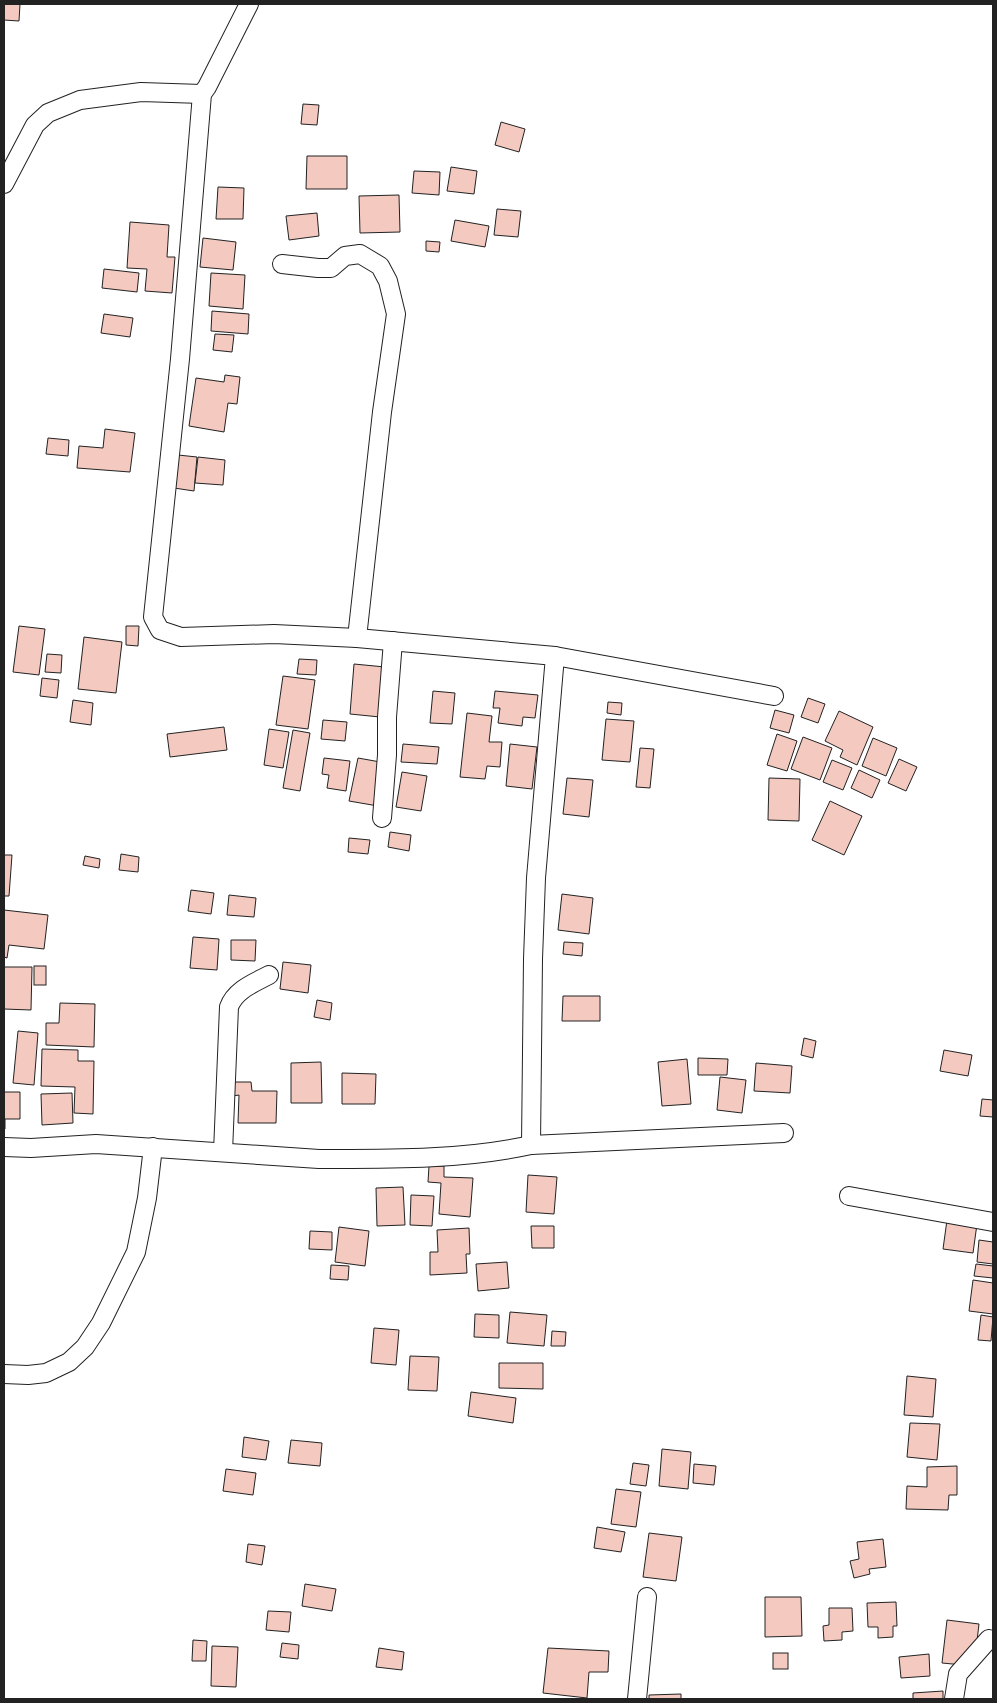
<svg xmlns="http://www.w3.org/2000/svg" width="997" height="1703" viewBox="0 0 997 1703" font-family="Arial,sans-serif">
	<rect width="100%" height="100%" fill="#fff"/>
	<!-- building -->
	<g fill="#f3c9c0" stroke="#222">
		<path d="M4,4H20L19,21L4,20Z"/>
		<path d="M303,104L319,105L317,125L301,124Z"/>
		<path d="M501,122L525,129L519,152L495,145Z"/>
		<path d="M307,156H347V189H306Z"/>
		<path d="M451,167L477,171L474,194L447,191Z"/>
		<path d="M414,171L440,172L439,195L412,193Z"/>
		<path d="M218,187L244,188L243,219H216Z"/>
		<path d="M399,195L400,232L360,233L359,196Z"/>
		<path d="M497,209L521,211L518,237L494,235Z"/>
		<path d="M317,213L319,236L289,240L286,216Z"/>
		<path d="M455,220L489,226L485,247L451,241Z"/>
		<path d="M130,222L169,225L167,257H175L172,293L145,291L147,269L127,268Z"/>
		<path d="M203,238L236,242L233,270L200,267Z"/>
		<path d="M426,241L440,242L439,252L426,251Z"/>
		<path d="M104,269L139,273L137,292L102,288Z"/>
		<path d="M211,273L245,275L243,309L209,306Z"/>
		<path d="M212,311L249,314L248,334L211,331Z"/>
		<path d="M104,314L133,318L130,337L101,333Z"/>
		<path d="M215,334L234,335L232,352L213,350Z"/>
		<path d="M225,375L240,377L237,404L228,403L224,432L189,426L196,378L224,382Z"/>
		<path d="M105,429L135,433L130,472L77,468L79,446L103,448Z"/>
		<path d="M48,438L69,440L68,456L46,454Z"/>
		<path d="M178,455L197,457L194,491L174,488Z"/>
		<path d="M198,457L225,460L223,485L195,483Z"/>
		<path d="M19,626L45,629L39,675L13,672Z"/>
		<path d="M126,626H139L138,646L126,645Z"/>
		<path d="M84,637L122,642L116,693L78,689Z"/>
		<path d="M47,654L62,655L61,673L45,672Z"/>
		<path d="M299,659L317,660L316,675L297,674Z"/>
		<path d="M354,664L385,667L380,717L350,714Z"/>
		<path d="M283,676L315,680L308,729L276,725Z"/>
		<path d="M42,678L59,680L57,698L40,696Z"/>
		<path d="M433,691L455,693L452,724L430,723Z"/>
		<path d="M495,691L538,695L535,718L523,717L522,726L498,723L500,708H493Z"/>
		<path d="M808,698L825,704L818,723L801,717Z"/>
		<path d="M73,700L93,703L91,725L70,722Z"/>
		<path d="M608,702L622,703L621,715L607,713Z"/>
		<path d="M775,710L794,715L789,733L770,728Z"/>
		<path d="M839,711L873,727L857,765L840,757L843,750L825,741Z"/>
		<path d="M467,713L492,716L489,742H502L500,767L487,766L485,779L460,777Z"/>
		<path d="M606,719L634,721L630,762L602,760Z"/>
		<path d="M323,720L347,722L345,741L321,739Z"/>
		<path d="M224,727L227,750L170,757L167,734Z"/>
		<path d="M269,729L289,732L283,768L264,765Z"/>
		<path d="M293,730L310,733L300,791L283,788Z"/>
		<path d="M777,734L797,741L787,771L767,765Z"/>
		<path d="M803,737L832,748L820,780L791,769Z"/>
		<path d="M873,738L897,748L886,776L862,766Z"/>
		<path d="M403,744L439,747L437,764L401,762Z"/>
		<path d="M510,744L537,747L532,789L506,786Z"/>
		<path d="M640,748L654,749L650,788L636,787Z"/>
		<path d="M324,758L350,761L346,791L327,788L329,775L322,774Z"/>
		<path d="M358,758L386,763L378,806L349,801Z"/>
		<path d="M899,759L917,767L906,791L888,783Z"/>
		<path d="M832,760L852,768L843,790L823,782Z"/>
		<path d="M859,770L880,780L872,798L851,788Z"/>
		<path d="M402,772L427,776L421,811L396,807Z"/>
		<path d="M567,778L593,780L589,817L563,814Z"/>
		<path d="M769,778L800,779L799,821L768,820Z"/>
		<path d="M830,801L862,816L844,855L812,840Z"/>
		<path d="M390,832L411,835L409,851L388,847Z"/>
		<path d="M349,838L370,840L368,854L348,852Z"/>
		<path d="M121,854L139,857L138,872L119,870Z"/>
		<path d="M4,855H12L9,896H4Z"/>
		<path d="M85,856L100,859L99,868L83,865Z"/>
		<path d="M191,890L214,893L211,914L188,911Z"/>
		<path d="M562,894L593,898L589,934L558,930Z"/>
		<path d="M229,895L256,898L254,917L227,915Z"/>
		<path d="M4,910L48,915L44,949L9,945L7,958L4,957Z"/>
		<path d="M193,937L219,939L217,970L190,968Z"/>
		<path d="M231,940H256L255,961L231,960Z"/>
		<path d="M564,942L583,943L582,956L563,954Z"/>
		<path d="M283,962L311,965L308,993L280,989Z"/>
		<rect x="34" y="966" width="12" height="19"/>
		<path d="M4,967H32L31,1010L4,1009Z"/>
		<path d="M563,996H600V1021H562Z"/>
		<path d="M317,1000L332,1003L330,1020L314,1017Z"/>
		<path d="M60,1003L95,1004L94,1047L46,1045V1023H59Z"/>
		<path d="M18,1031L38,1033L34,1085L13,1083Z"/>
		<path d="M804,1038L816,1041L813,1058L801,1055Z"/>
		<path d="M42,1049L78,1050V1061H94L93,1114L74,1113L75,1087L41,1086Z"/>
		<path d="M944,1050L972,1055L968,1076L940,1071Z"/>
		<path d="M698,1058L728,1059L727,1075H698Z"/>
		<path d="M687,1059L691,1104L662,1106L658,1062Z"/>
		<path d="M321,1062L322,1103H291V1063Z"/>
		<path d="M756,1063L792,1066L790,1093L754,1091Z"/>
		<path d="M342,1073L376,1074L375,1104H342Z"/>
		<path d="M720,1077L746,1080L742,1113L717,1110Z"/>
		<path d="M232,1082H251L252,1091H277L276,1123H238L239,1095L233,1096Z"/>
		<path d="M4,1092H20V1119H5V1129H4Z"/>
		<path d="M72,1093L73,1123L42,1125L41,1094Z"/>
		<path d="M982,1099L993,1100V1117L980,1116Z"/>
		<path d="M429,1166H444V1177L473,1178L470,1217L439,1214L441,1183L428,1182Z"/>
		<path d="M528,1175L557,1177L554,1214L526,1212Z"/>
		<path d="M403,1187L405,1225L377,1226L376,1188Z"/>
		<path d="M411,1195L434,1196L432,1226L410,1225Z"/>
		<path d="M947,1220L977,1224L973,1253L943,1249Z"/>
		<path d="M531,1226H554V1248H532Z"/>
		<path d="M339,1227L369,1231L365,1266L335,1262Z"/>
		<path d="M469,1228L470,1254H466L467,1273L430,1275V1252H438L437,1230Z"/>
		<path d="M310,1231L332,1232V1250L309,1249Z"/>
		<path d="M979,1240L993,1242V1264L977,1262Z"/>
		<path d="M507,1262L509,1288L478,1291L476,1264Z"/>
		<path d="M976,1264L993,1266V1278L974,1276Z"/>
		<path d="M331,1265L349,1266L348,1280L330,1279Z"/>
		<path d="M973,1280L993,1283V1314L969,1311Z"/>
		<path d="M510,1312L547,1315L544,1346L507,1343Z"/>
		<path d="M475,1314L499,1315V1338L474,1337Z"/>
		<path d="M981,1315L993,1317L991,1341L978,1340Z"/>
		<path d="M374,1328L399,1330L396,1365L371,1363Z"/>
		<path d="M552,1331L566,1332L565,1346H551Z"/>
		<path d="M410,1356L439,1357L437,1391L408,1390Z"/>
		<path d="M499,1363H543V1389L499,1388Z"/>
		<path d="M907,1376L936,1379L933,1417L904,1415Z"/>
		<path d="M471,1392L516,1398L513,1423L468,1416Z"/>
		<path d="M910,1423L940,1424L937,1460L907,1457Z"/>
		<path d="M244,1437L269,1441L266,1460L242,1457Z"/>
		<path d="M291,1440L322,1443L320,1466L288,1463Z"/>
		<path d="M662,1449L691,1452L688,1489L659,1486Z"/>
		<path d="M633,1463L649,1465L646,1486L630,1484Z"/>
		<path d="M694,1464L716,1466L714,1485L693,1483Z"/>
		<path d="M957,1466V1495H949L948,1510L906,1509L907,1486L927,1487V1467Z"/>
		<path d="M226,1469L256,1473L253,1495L223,1491Z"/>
		<path d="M616,1489L641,1492L636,1527L611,1524Z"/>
		<path d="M597,1527L625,1532L621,1552L594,1548Z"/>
		<path d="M649,1533L682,1537L676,1581L643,1577Z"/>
		<path d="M883,1539L886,1567L869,1569L870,1574L854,1578L850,1561L859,1559L857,1542Z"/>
		<path d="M248,1544L265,1546L262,1565L246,1562Z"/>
		<path d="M305,1584L336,1589L332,1611L302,1606Z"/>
		<path d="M765,1597H801L802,1636L765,1637Z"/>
		<path d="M896,1602L897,1626H893V1637L878,1638V1627H868L867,1603Z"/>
		<path d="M829,1608H852L853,1631L842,1632V1640L824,1641L823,1626L829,1625Z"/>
		<path d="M268,1611L291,1612L289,1632L266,1630Z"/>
		<path d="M947,1620L979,1624L974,1666L942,1663Z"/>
		<path d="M193,1640L207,1641L206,1661H192Z"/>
		<path d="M282,1643L299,1645L298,1659L280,1657Z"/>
		<path d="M212,1646L238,1647L236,1687L211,1686Z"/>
		<path d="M379,1648L404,1652L402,1670L376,1667Z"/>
		<path d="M548,1648L609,1651L608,1672H589L587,1698L543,1693Z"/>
		<rect x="773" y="1653" width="15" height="16"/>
		<path d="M929,1654L930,1676L901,1678L899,1657Z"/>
		<path d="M943,1691V1699H913V1693Z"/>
		<path d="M681,1694V1699H649V1695Z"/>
	</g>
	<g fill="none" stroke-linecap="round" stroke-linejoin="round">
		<!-- street casing -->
		<g stroke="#222" stroke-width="20">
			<g id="street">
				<path d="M249,4L207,87L202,94L180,359L153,617L160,630L181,637L274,634L357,638L555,656L536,878L533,959L531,1145"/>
				<path d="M4,184L35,125L48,113L80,100L141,92L202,94"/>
				<path d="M282,264L318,268H331L345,256L360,254L380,266L388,281L396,314L382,412L357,638"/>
				<path d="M555,656L774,696"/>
				<path d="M382,818L387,755V717L393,641"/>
				<path d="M4,1147L31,1148L96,1144L319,1159C389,1159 462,1160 531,1145L784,1133"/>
				<path d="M223,1152L229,1007C235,990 254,983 269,975"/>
				<path d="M849,1196L993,1222"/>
				<path d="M4,1374L28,1375L46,1373L69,1362L85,1347L101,1323L136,1252L147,1198L153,1147"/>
				<path d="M637,1699L647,1597"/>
				<path d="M954,1699L958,1674L989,1639"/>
			</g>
		</g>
		<!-- street -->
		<use href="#street" stroke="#fff" stroke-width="18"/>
	</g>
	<!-- border -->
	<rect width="997" height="1703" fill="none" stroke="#222222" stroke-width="10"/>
</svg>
